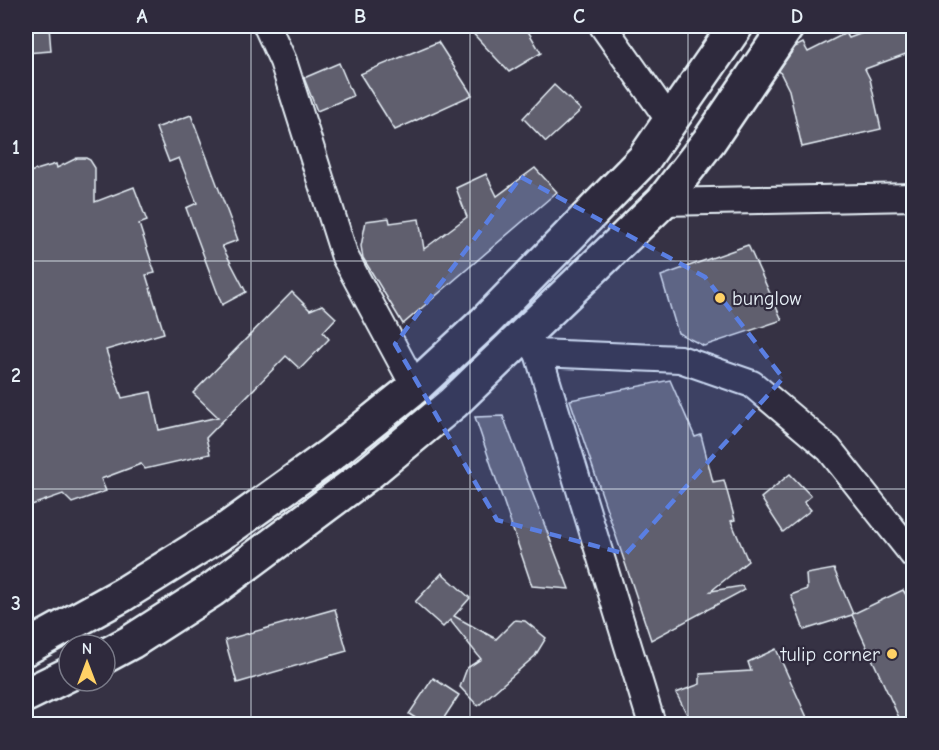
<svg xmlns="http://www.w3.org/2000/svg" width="939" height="750" viewBox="0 0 939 750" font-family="'Comic Neue',sans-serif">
	<rect width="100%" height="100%" fill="#363244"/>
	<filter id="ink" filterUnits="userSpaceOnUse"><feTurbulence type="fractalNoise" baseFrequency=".0167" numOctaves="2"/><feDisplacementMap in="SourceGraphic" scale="12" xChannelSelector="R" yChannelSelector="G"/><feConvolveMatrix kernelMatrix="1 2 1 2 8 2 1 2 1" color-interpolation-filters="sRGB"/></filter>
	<g filter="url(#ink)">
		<!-- building -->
		<g fill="#605e6e" stroke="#e8f1f8" stroke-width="1.5">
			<path d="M26,26H49L51,51L26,53Z"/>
			<path d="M466,26H525L541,53L509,72Z"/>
			<path d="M882,26H914V51L865,69L870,79L881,129L802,147L789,90L779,70L795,47L803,43L808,52L846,33L849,38Z"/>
			<path d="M438,42L472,95L395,130L360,74Z"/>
			<path d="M339,63L353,96L317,111L304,78Z"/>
			<path d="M554,85L581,110L546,142L523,118Z"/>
			<path d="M191,115L238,240L222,246L246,292L222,305L186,208L197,203L179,158L169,162L156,128Z"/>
			<path d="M77,158H86L90,160L95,168V202L134,187L147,221L139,224L155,273L146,275L164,333L106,350L122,398L151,392L159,430L218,417L193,393L292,292L310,310L322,305L336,318L323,332L329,339L300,369L286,356L206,438L210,454L145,469L141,464L101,479L106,491L72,503L63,494L26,507V173L56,164L57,168Z"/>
			<path d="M535,168L557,192L403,324L363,258L361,246L366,221L389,218L390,223L419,219L424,249L467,217L456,188L486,174L497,196Z"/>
			<path d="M748,245L782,320L704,346L678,333L661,276Z"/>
			<path d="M670,380L695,437L701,435L713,482L724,480L735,520L731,521L748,561L711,591L742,586L744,590L651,640L570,400Z"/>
			<path d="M503,416L569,589L532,586L475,417Z"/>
			<path d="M790,474L811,496L804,502L811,510L783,532L761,498Z"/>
			<path d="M834,569L853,614L903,590L914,607V724H902L852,615L804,630L791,595L807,589L806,574Z"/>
			<path d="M442,573L470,598L454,616L496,639L515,620L525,621L546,638L535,656L478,706L460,687L467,668L481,659L450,620L443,627L415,602Z"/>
			<path d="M335,609L347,651L237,683L225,640Z"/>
			<path d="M776,649L810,724H692L676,693L700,684V674L751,671L748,662Z"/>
			<path d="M433,678L459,695L440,724H425L409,714Z"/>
		</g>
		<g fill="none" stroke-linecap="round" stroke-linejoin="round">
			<!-- minor casing -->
			<g stroke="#e8f1f8" stroke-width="30">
				<g id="minor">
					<path d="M267,26L283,61L345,257L415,387"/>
					<path d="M603,26L670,121"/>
					<path d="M662,202L914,197"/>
					<path d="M525,335L538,353L680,359L752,384L829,449L914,556"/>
					<path d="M538,353L652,724"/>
				</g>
			</g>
			<!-- secondary casing -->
			<g stroke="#e8f1f8" stroke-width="38">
				<g id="secondary">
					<path d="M26,648L122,595L226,530L329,456L415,387L485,322L644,159L736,26"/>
					<path d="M105,656L131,642L212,590L370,472L453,403L662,202L709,141L787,26"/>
					<path d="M26,695L69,674"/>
				</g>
			</g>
			<!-- minor -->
			<use href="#minor" stroke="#2f2a3d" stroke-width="26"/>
			<!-- secondary -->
			<use href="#secondary" stroke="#2f2a3d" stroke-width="33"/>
		</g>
	</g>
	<!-- marked area -->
	<path fill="#5a7fe2" fill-opacity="0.2" stroke="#5a7fe2" stroke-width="4.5" stroke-dasharray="12 8" stroke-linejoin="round" d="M521,177L705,277L783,378L626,554L497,520L395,344Z"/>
	<!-- grid -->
	<path fill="none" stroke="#e8f1f8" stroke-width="1.5" stroke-opacity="0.55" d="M251,26V724M470,26V724M688,26V724M26,261H914M26,489H914"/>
	<!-- markers -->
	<g fill="#ffd166" stroke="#2f2a3d" stroke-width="2">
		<circle cx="720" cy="298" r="6"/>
		<circle cx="892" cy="654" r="6"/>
	</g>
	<g text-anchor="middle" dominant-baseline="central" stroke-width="4.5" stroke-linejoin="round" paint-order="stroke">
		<!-- poi labels -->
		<g font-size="20" fill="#e8f1f8" stroke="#2f2a3d" text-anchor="start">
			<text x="732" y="298">bunglow</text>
			<text x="880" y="654" text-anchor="end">tulip corner</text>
		</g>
	</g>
	<!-- margin -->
	<rect width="939" height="750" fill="none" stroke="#2f2a3d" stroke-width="66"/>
	<!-- north arrow -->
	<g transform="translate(87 663)"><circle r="28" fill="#2f2a3d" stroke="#797a88" stroke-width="1.5"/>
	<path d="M0-4.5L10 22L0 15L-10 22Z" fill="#ffd166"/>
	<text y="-9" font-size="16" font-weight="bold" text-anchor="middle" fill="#e8f1f8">N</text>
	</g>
	<rect x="33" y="33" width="873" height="684" fill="none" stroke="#e8f1f8" stroke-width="2"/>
	<g font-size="20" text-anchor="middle" font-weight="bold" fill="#e8f1f8">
		<text x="142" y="23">A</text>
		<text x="360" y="23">B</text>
		<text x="579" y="23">C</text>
		<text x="797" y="23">D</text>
		<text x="16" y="154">1</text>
		<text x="16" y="382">2</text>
		<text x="16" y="610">3</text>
	</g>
</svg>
